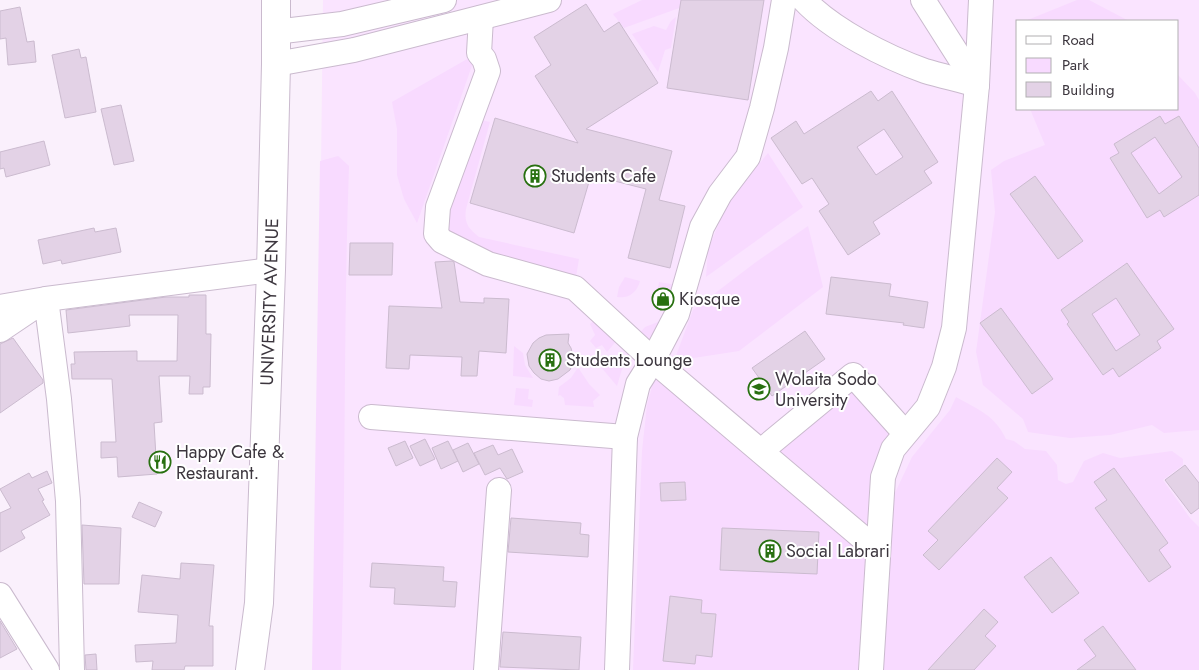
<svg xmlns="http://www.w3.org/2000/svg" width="1199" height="670" viewBox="0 0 1199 670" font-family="Jost,sans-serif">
	<rect width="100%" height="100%" fill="#faf0fc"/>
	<!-- built -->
	<path fill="#fae4ff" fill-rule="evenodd" d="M323,0H1199V670H315ZM1018,21H1178V109H1018Z"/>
	<!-- green -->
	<g fill="#f8daff">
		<path d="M642,0H683L682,7L624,28L613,14Z"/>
		<path d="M1077,0H1089L1129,21H1025Z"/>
		<path d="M676,17L671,48L665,50L658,72L632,34L654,26L666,30L671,21Z"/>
		<path d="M476,54L417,223L404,199L397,175V129L392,102Z"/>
		<path d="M1178,75L1195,93L1199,100V430L1164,433L1152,425L1110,435L1070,438L1028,432L1023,419L983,385L976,352L995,212L991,170L1004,161L1045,145L1030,109H1178Z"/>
		<path d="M477,119L490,122L466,209C464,223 468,228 479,237L579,259L576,277L472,251L452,237L448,228L449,216Z"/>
		<path d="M768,153L803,207L706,277L708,250L727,203Z"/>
		<path d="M338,156L349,166C343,334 346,502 341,670H312L320,161Z"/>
		<path d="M808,226L823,287L739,351L674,361L693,310L756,262Z"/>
		<path d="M625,277L640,281C637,292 629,299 617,297L619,287Z"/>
		<path d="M659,282L677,285L670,307L656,305C649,298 659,290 659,282Z"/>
		<path d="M593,321L618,339L607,352L602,345L596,348L590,341L595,335L590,324Z"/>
		<path d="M658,322L665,324L648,350L638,335L645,327Z"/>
		<path d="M514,346L523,353L525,365L533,378L513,376Z"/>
		<path d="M632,352L622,369L617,386L601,367Z"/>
		<path d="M577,369H579L589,384L600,395L593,401L594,407L565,405L564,398L560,395L558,396L559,387L571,378Z"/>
		<path d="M658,379L760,457L850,383L890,420V435L881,452L870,481L858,670H633L642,451L647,405L653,383Z"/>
		<path d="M516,388L529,389L528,399L533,400L532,407L514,405Z"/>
		<path d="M956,397C977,409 995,415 1006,439L1014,441L1025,449L1046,451L1057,465L1058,480L1066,484L1073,482L1084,461L1103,453L1120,458L1172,451L1183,459V465L1163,480L1190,518L1199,527V670H882L889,594L891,522L893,497L912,457L941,421L950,410Z"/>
	</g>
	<!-- building -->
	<g fill="#e3d2e6" stroke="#cbbbcf" fill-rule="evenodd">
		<path d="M681,0H764L748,100L667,88Z"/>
		<path d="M586,4L604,32L619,22L658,83L586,129L672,151L659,200L685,206L670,268L628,258L646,189L591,175L574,233L470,203L495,118L578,143L535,76L551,65L534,37Z"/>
		<path d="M20,7L27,42L34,41L36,62L8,65L6,38L0,39V11Z"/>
		<path d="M79,49L81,58L86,57L96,112L65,118L52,55Z"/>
		<path d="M871,91L878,101L892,91L938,162L924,171L932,183L873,222L880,234L848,255L819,211L829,204L812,178L802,184L771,138L796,121L804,134ZM884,129L903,157L876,175L857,147Z"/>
		<path d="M121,105L134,161L114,165L101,109Z"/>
		<path d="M1160,116L1165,124L1179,116L1199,148V195L1164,217L1160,210L1147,218L1110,158L1119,153L1114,144ZM1155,137L1182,177L1159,194L1131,153Z"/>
		<path d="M44,141L50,165L6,177L4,168L0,169V152Z"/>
		<path d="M1035,176L1083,241L1058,259L1010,194Z"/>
		<path d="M94,228L95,232L116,228L121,252L62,264L61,260L43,264L38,240Z"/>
		<path d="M350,243H393L392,275H349Z"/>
		<path d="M452,261L454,262L460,302L484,303V298L509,299L506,353L479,351L477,376H461L462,357L410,355L409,369L386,368L389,306L442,308L435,262Z"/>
		<path d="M1127,263L1174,329L1157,341L1161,348L1119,377L1113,368L1103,375L1067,324L1069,322L1061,310ZM1116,298L1140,335L1116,351L1092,314Z"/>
		<path d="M831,277L891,284L889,296L928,302L924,328L903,325L904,323L826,314Z"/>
		<path d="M189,295H206V334H211L210,387H203V394H189L190,376H159L162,422L154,423L157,474L118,477L117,457L101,458V442H116L112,379H72L71,364H75L74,352L137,351V361H177L178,315H129L130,326L68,333L66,310L166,297H189Z"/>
		<path d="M1001,308L1053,379L1032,394L980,323Z"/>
		<path d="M805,331L825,359L772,396L752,368Z"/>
		<path d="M569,334L568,343L571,348L573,356V363L570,370L558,379L549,381L541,379L534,373L529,366L527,354L533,343L539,338L546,335Z"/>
		<path d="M13,338L43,380V383L0,413V344Z"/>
		<path d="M425,439L435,459L420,466L410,446Z"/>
		<path d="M405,441L413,458L396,466L388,448Z"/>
		<path d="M448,441L458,461L441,469L432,448Z"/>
		<path d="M468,443L479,464L463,472L453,450Z"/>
		<path d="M493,445L498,455L512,449L523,472L507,479L500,468L485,475L474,453Z"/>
		<path d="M997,458L1012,472L997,488L1008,498L939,570L923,555L938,540L928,531Z"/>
		<path d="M1185,465L1199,483V508L1191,514L1165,480Z"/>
		<path d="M1114,468L1168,543L1159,550L1171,567L1149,582L1095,508L1107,500L1094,482Z"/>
		<path d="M47,471L52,483L38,489L44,500L42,501L50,515L21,531L25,538L0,552V513L11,508L0,489L29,473L32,478Z"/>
		<path d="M685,482L686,500L661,501L660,483Z"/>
		<path d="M139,502L162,512L155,527L132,517Z"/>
		<path d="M511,518L581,523L580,534L589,535L588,557L508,552Z"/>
		<path d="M82,525L121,528L119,584H84Z"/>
		<path d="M722,528L819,532L817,574L720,570Z"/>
		<path d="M1051,557L1079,593L1052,613L1024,577Z"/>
		<path d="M181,563L214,565L209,626H213V666H185L184,670H152L153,661L136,662L135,645L176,643L178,615L138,612L142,575L180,579Z"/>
		<path d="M372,563L444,567L443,581L457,582L455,607L394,604L395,588L370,587Z"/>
		<path d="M670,596L702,600L701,613L716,614L712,657L696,655L695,664L663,661Z"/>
		<path d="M984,609L998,622L985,636L996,646L974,670H928Z"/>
		<path d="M0,621L17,649L0,658Z"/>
		<path d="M1103,626L1136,670H1077L1096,656L1084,640Z"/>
		<path d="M503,632L581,637L579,670L500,667Z"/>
		<path d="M96,654L97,670H86L85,655Z"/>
	</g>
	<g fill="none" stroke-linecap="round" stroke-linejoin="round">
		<!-- minor casing -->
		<g stroke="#cabace" stroke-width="26">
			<g id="minor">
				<path d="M804,0C832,30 886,57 925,71C942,76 960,80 977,85"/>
				<path d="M923,0L977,85"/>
				<path d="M481,18L479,53L484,59L488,71L438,207L436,234L442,241L488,264L575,288L653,360L877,550"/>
				<path d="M275,32L342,24L444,0"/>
				<path d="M276,64L354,50L549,0"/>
				<path d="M0,307L46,299L271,270"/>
				<path d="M0,330L46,299L59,399L68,501L72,670"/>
				<path d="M371,417L625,437"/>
				<path d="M761,451L853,375L905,433"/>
				<path d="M0,595L47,670"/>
				<path d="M486,670L499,490"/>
				<path d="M617,670L625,437L638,384L653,360L677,314L702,227L720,194L748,157L762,108L776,48L784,0"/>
				<path d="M871,670L883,477L893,449L928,407L944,367L954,328L977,85L981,0"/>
			</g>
		</g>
		<!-- highway casing -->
		<g stroke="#cabace" stroke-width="30">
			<g id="highway">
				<path id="s1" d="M250,670L259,603L271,270L276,64V0"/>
			</g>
		</g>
		<!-- minor -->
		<use href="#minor" stroke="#fff" stroke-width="24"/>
		<!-- highway -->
		<use href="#highway" stroke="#fff" stroke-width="28"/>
	</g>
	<!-- icons -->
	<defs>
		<g id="building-ring" transform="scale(1.125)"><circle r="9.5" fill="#fff" stroke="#287010" stroke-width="1.5"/><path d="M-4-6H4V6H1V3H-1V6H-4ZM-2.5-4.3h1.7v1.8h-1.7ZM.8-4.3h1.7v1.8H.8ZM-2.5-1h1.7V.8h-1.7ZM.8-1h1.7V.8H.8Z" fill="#287010"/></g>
		<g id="shop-ring" transform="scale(1.125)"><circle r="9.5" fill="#fff" stroke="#287010" stroke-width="1.5"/><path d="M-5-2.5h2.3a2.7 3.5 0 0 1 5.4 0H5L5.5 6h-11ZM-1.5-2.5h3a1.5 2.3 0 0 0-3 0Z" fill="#287010"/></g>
		<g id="university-ring" transform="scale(1.125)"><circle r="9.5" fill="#fff" stroke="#287010" stroke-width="1.5"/><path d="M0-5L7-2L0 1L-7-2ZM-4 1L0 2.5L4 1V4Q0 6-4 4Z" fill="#287010"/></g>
		<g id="restaurant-ring" transform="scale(1.125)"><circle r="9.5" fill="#fff" stroke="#287010" stroke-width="1.5"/><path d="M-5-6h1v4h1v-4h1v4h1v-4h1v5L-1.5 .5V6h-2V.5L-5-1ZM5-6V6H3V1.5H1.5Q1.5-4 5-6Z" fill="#287010"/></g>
	</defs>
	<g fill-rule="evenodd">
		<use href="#building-ring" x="535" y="176"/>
		<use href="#shop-ring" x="663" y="299"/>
		<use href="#building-ring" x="550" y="360"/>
		<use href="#university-ring" x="759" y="389"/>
		<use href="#restaurant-ring" x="160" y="462"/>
		<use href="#building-ring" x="770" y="551"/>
	</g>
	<g text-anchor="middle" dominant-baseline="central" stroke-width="4" stroke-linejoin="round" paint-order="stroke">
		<!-- poi labels -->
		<g font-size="18" fill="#3c363e" stroke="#fff" text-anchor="start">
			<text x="551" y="176">Students Cafe</text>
			<text x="679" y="299">Kiosque</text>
			<text x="566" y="360">Students Lounge</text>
			<text x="775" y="379">Wolaita Sodo<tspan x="775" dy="21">University</tspan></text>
			<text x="176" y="452">Happy Cafe &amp;<tspan x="176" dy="21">Restaurant.</tspan></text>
			<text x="786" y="551">Social Labrari</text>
		</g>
		<!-- street labels -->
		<g font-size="18" fill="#3c363e" stroke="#fff">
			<text stroke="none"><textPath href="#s1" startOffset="369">UNIVERSITY AVENUE</textPath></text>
		</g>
	</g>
	<!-- legend -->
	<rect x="1016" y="20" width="162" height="90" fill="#ffffff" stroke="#b1afb2"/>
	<rect x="1026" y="36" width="25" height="8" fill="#ffffff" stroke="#b1afb2"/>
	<text x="1062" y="45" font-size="15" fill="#3c363e">Road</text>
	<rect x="1026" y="58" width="25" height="15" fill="#f8daff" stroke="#b1afb2"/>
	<text x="1062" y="70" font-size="15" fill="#3c363e">Park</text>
	<rect x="1026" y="82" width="25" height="15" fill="#e3d2e6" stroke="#b1afb2"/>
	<text x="1062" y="95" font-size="15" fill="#3c363e">Building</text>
</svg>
